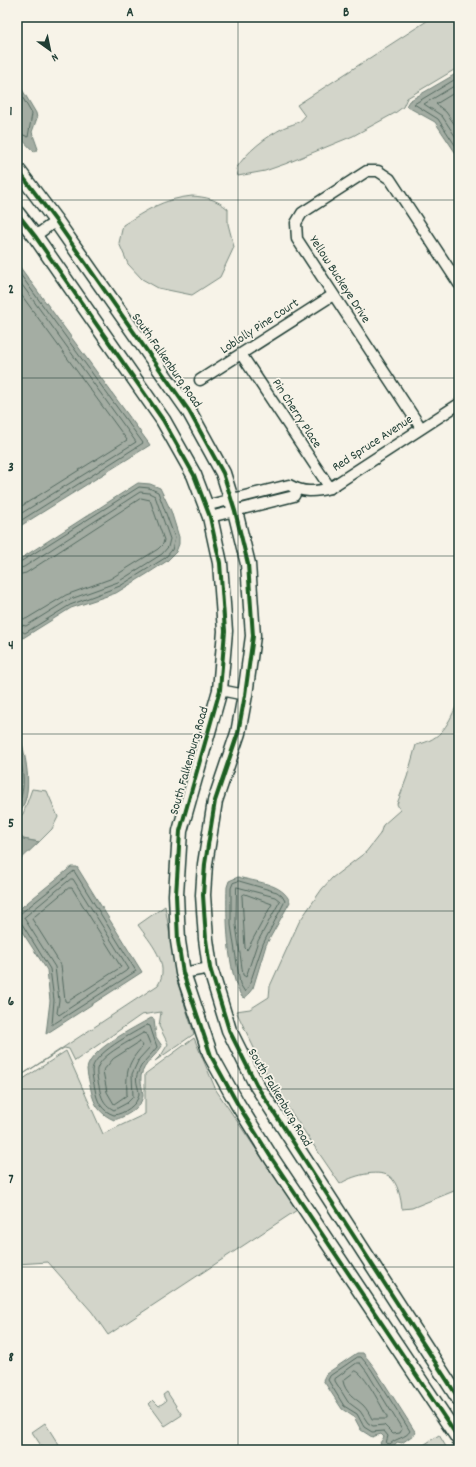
<svg xmlns="http://www.w3.org/2000/svg" width="476" height="1467" viewBox="0 0 476 1467" font-family="Dekko,sans-serif">
	<rect width="100%" height="100%" fill="#f7f3e8"/>
	<filter id="ink" filterUnits="userSpaceOnUse"><feTurbulence type="fractalNoise" baseFrequency=".025" numOctaves="2"/><feDisplacementMap in="SourceGraphic" scale="8" xChannelSelector="R" yChannelSelector="G"/><feConvolveMatrix kernelMatrix="1 2 1 2 8 2 1 2 1" color-interpolation-filters="sRGB"/></filter>
	<g filter="url(#ink)">
		<!-- green -->
		<g fill="#d3d5ca" stroke="#79897f">
			<path d="M433,17H459V67L407,98L403,107L395,113L353,136L285,164L265,171L238,176L236,169C246,152 266,137 283,128C291,124 300,124 305,116L297,105Z"/>
			<path d="M192,196C206,197 216,199 228,209V224L234,247L220,277L192,295L158,288L142,279L128,264L119,243L123,225C147,210 163,199 192,196Z"/>
			<path d="M459,700V1189L412,1208L402,1209C401,1199 398,1182 389,1176C377,1169 351,1176 340,1184L270,1081L236,1011L250,1009L269,997L270,986L299,922L322,889L332,878L366,852L380,834L383,825L400,810L397,804L407,777L416,745C443,739 448,724 459,700Z"/>
			<path d="M32,789L47,791L58,817L52,829L39,842L23,839L17,830V819L23,814Z"/>
			<path d="M165,906L178,984L194,1034L155,1061L162,1054L168,1044L159,1026L161,1012L141,1015L75,1061L69,1049L64,1048L17,1078L158,985C171,964 150,942 138,925Z"/>
			<path d="M194,1038L216,1090L297,1210L108,1335L92,1312L48,1262L17,1264V1083L66,1051L103,1134L145,1114V1074Z"/>
			<path d="M167,1392L182,1415L165,1426L149,1404L153,1400L159,1406L166,1401L163,1395Z"/>
			<path d="M45,1423L62,1450H44L32,1432Z"/>
			<path d="M439,1435L448,1450H416Z"/>
		</g>
		<!-- water -->
		<g fill="#a4ada3" stroke="#6f8077">
			<path d="M459,72V158L435,122L406,106L409,101Z"/>
			<path d="M17,81L36,113L37,118L32,132L38,149L34,152L17,134Z"/>
			<path d="M17,263L150,445L17,528Z"/>
			<path d="M138,483L150,484L160,488L171,511L179,537V544L176,552L167,561L147,574L116,593L71,608L23,638L17,631V561Z"/>
			<path d="M17,726C24,748 37,796 17,814Z"/>
			<path d="M17,830L23,839L39,842L17,863Z"/>
			<path d="M71,867H77L142,972L46,1034L50,1001L47,970L17,924V911Z"/>
			<path d="M238,877C255,882 283,883 290,902L266,945L253,988L245,998L242,997C227,974 226,914 227,887L229,881Z"/>
			<path d="M151,1018L154,1019L156,1037L162,1046C155,1057 144,1063 141,1076C140,1082 143,1089 143,1095C142,1108 125,1117 114,1120C100,1114 94,1105 91,1090C90,1084 87,1075 87,1069C90,1049 134,1028 151,1018Z"/>
			<path d="M357,1353H363L374,1367L416,1433L402,1443L397,1442L392,1448H384L380,1443L384,1437L381,1434L372,1437L361,1430L354,1417L342,1409L323,1380L326,1374Z"/>
		</g>
		<g fill="none" stroke-linecap="round" stroke-linejoin="round">
			<!-- shore -->
			<g stroke="#546a60" stroke-width="1">
				<path d="M459,77L414,104L438,119L459,151"/>
				<path d="M459,83L424,104L442,116L459,142"/>
				<path d="M17,88L32,114L28,137L17,132"/>
				<path d="M459,90L436,104L446,112L459,131"/>
				<path d="M17,270L143,443L17,523"/>
				<path d="M17,278L136,442L17,516"/>
				<path d="M17,289L127,440L17,509"/>
				<path d="M17,564L139,487L149,488L158,492L175,538L172,550L165,558L120,586L70,605L25,633L17,629"/>
				<path d="M17,569L24,567L140,492L149,493L155,496L170,539L168,547L162,554L118,582L68,600L26,626L17,624"/>
				<path d="M17,575L26,573L141,498L150,500L164,540L163,544L158,549L110,579L66,595L26,619L17,618"/>
				<path d="M17,744C22,767 28,785 17,808"/>
				<path d="M71,879H73L129,969L59,1015L57,1013L59,1000L55,967L24,918Z"/>
				<path d="M239,881L277,892L282,896L285,901L263,944L249,986L245,992L240,984L231,925V888L233,883Z"/>
				<path d="M237,887L275,897L280,901L258,941L246,977L243,975L236,925Z"/>
				<path d="M69,888H72L121,967L67,1002L65,1001L61,965L32,919Z"/>
				<path d="M245,894L272,904L247,950L245,948L242,896Z"/>
				<path d="M17,914L21,913L74,871L136,971L52,1025L54,1000L50,969L22,924L17,922"/>
				<path d="M147,1025L150,1026L157,1047C150,1057 141,1062 137,1075C135,1082 139,1088 139,1094C138,1105 123,1114 114,1115C102,1111 97,1102 95,1089C94,1084 92,1077 92,1071C92,1053 134,1033 147,1025Z"/>
				<path d="M143,1033L146,1034L151,1046L139,1059L132,1074L133,1097L127,1103L114,1110C106,1106 102,1100 100,1091C99,1085 96,1075 97,1069C101,1054 131,1041 143,1033Z"/>
				<path d="M140,1042L143,1046C127,1063 126,1072 127,1095L114,1104L107,1092L103,1071L113,1059Z"/>
				<path d="M358,1357H361L371,1369L410,1431C406,1438 396,1438 390,1444L386,1443L388,1436L384,1431L372,1432L364,1427L357,1414L344,1406L328,1380L330,1376Z"/>
				<path d="M357,1363H360L367,1372L402,1429L400,1433L393,1434L384,1425L373,1426L368,1423L360,1411L348,1402L335,1381V1379Z"/>
				<path d="M356,1371C364,1373 382,1407 387,1417V1419H372C370,1415 367,1409 363,1405C355,1398 345,1393 343,1381Z"/>
			</g>
			<!-- street casing -->
			<g stroke="#1f3d34" stroke-width="13">
				<g id="street">
					<path d="M35,236L56,221"/>
					<path d="M241,354L330,488"/>
					<path d="M200,380L333,295"/>
					<path d="M421,428L297,239L296,223L302,213L367,171H378L390,179L459,284"/>
					<path d="M205,506L289,485C303,493 315,492 330,488L459,404"/>
					<path d="M210,517L294,496L297,489"/>
					<path d="M220,690L245,695"/>
					<path d="M183,973L210,968"/>
				</g>
			</g>
			<!-- secondary casing -->
			<g stroke="#1f3d34" stroke-width="17">
				<g id="secondary">
					<path d="M17,169L56,221L189,411L223,473L235,511L248,564L253,636L245,695L238,733L215,801L205,864L203,895L206,939L210,968L229,1030L257,1086L459,1399"/>
					<path d="M17,213L35,236L163,420L194,475L210,517L220,563L225,631L220,690L180,831L176,895L178,941L183,973L211,1056L237,1103L272,1159L459,1439"/>
				</g>
			</g>
			<!-- street -->
			<use href="#street" stroke="#f7f3e8" stroke-width="10"/>
			<!-- secondary -->
			<use href="#secondary" stroke="#f7f3e8" stroke-width="14"/>
			<!-- cycleway casing -->
			<g stroke="#f7f3e8" stroke-width="6">
				<g id="cycleway">
					<path d="M17,169L56,221L189,411L223,473L235,511L248,564L253,636L245,695L238,733L215,801L205,864L203,895L206,939L210,968L229,1030L257,1086L459,1399"/>
					<path d="M17,213L35,236L163,420L194,475L210,517L220,563L225,631L220,690L180,831L176,895L178,941L183,973L211,1056L237,1103L272,1159L459,1439"/>
				</g>
			</g>
			<!-- cycleway -->
			<use href="#cycleway" stroke="#1b5e20" stroke-width="4"/>
		</g>
	</g>
	<!-- grid -->
	<path fill="none" stroke="#1f3d34" stroke-width="1" stroke-opacity="0.55" d="M238,17V1450M17,200H459M17,378H459M17,556H459M17,734H459M17,911H459M17,1089H459M17,1267H459"/>
	<g text-anchor="middle" dominant-baseline="central" stroke-width="3.5" stroke-linejoin="round" paint-order="stroke">
		<!-- street labels -->
		<g font-size="13" fill="#1f3d34" stroke="#f7f3e8">
			<text transform="translate(339 280) rotate(57)">Yellow Buckeye Drive</text>
			<text transform="translate(260 327) rotate(-33)">Loblolly Pine Court</text>
			<text transform="translate(166 361) rotate(55)">South Falkenburg Road</text>
			<text transform="translate(296 414) rotate(57)">Pin Cherry Place</text>
			<text transform="translate(373 444) rotate(-33)">Red Spruce Avenue</text>
			<text transform="translate(190 761) rotate(-74)">South Falkenburg Road</text>
			<text transform="translate(279 1098) rotate(59)">South Falkenburg Road</text>
		</g>
	</g>
	<!-- margin -->
	<rect width="476" height="1467" fill="none" stroke="#f7f3e8" stroke-width="44"/>
	<!-- north arrow -->
	<g transform="translate(50 50) rotate(147)" stroke="#f7f3e8" stroke-width="3" paint-order="stroke">
	<path d="M0-3L7 15L0 10L-7 15Z" fill="#1f3d34"/>
	<text y="-6" font-size="11" font-weight="bold" text-anchor="middle" fill="#1f3d34">N</text>
	</g>
	<rect x="22" y="22" width="432" height="1423" fill="none" stroke="#1f3d34" stroke-width="1.5"/>
	<g font-size="13" text-anchor="middle" font-weight="bold" fill="#1f3d34">
		<text x="130" y="16">A</text>
		<text x="346" y="16">B</text>
		<text x="11" y="115">1</text>
		<text x="11" y="293">2</text>
		<text x="11" y="471">3</text>
		<text x="11" y="649">4</text>
		<text x="11" y="827">5</text>
		<text x="11" y="1005">6</text>
		<text x="11" y="1183">7</text>
		<text x="11" y="1361">8</text>
	</g>
</svg>
